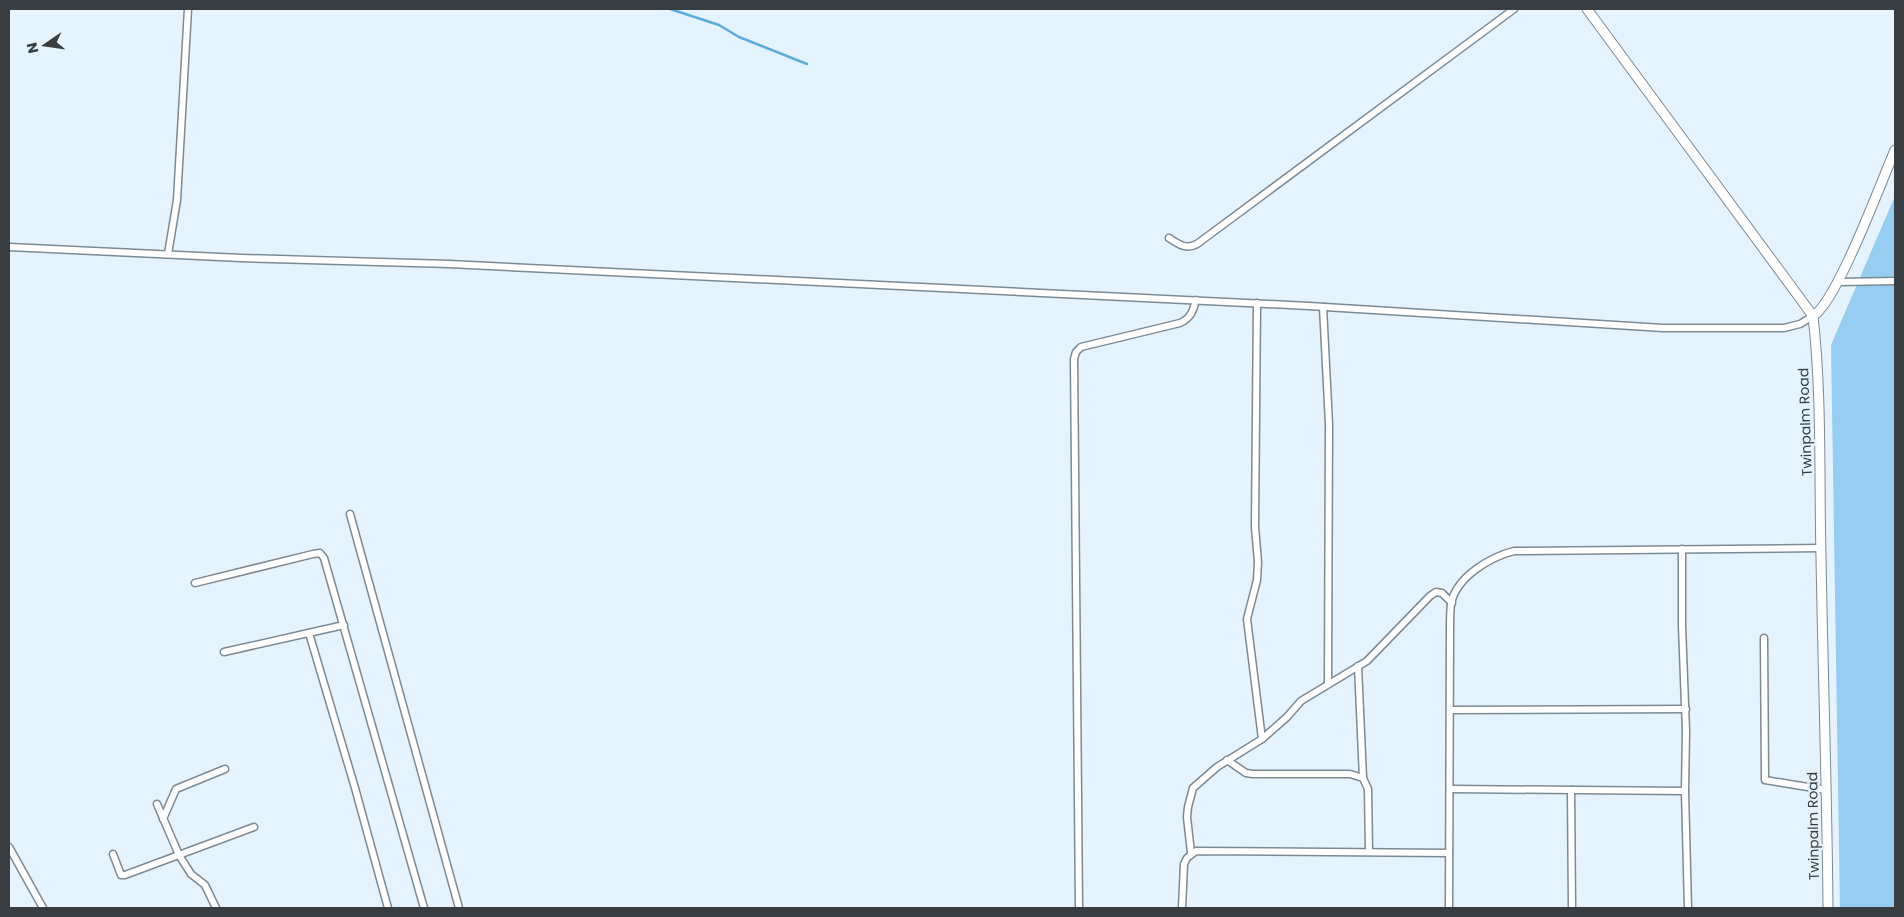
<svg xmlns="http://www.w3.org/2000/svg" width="1904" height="917" viewBox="0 0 1904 917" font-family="Poppins,sans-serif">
	<rect width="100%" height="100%" fill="#e4f3fe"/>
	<!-- green -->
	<path fill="#96cdf0" d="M1895,196V908H1840L1831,345Z"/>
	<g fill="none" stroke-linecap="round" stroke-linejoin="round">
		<!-- stream -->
		<path stroke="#5cacdc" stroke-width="2.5" d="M670,9L719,25L739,37L807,64"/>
		<!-- street casing -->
		<g stroke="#7c8a94" stroke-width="9">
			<g id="street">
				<path d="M1169,238C1178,244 1186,250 1197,244L1514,9"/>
				<path d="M9,247L241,258L449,264L1309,306L1663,328H1784L1800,324L1813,316"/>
				<path d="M168,254L177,200L188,9"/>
				<path d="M1839,282L1895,281"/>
				<path d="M1257,303L1255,527L1258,562L1257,580L1247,619L1262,739"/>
				<path d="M1323,307L1329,424L1328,684"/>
				<path d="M350,514L459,908"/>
				<path d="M1682,549V626L1686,731L1685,791L1688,908"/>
				<path d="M195,583L313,554L320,553L324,558L424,908"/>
				<path d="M309,633L355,788L388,908"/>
				<path d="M1764,638L1765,780L1826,790"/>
				<path d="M224,652L344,625"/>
				<path d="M1358,666L1363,778"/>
				<path d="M1450,710L1686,709"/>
				<path d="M1227,760L1246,773L1253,774H1350L1363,778L1368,789L1369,852"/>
				<path d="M1451,789L1685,791"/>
				<path d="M1571,790L1572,908"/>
				<path d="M157,804L179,855L191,874L205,885L216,908"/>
				<path d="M163,819L176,789L225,769"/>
				<path d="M9,847L43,908"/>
				<path d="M1191,853L1187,817L1188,807L1193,788L1217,767L1262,739L1287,717L1301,701L1367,661L1430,596L1436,592L1442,593L1452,603"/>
				<path d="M113,854L121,875H125L254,827"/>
				<path d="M1079,908L1074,359L1076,352L1081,347L1180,323C1191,318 1193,311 1196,300"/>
				<path d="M1182,908L1184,864L1187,858L1196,851L1449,853"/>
				<path d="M1449,908L1450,631C1450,622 1450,612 1451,604C1456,577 1490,557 1514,551L1821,548"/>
			</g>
		</g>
		<!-- secondary casing -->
		<g stroke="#7c8a94" stroke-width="11">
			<g id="secondary">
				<path d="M1587,9L1813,316C1822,396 1819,476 1821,557C1823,674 1827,791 1828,908"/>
				<path d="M1813,316C1837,302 1881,182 1895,150"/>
			</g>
		</g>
		<!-- street -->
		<use href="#street" stroke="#fff" stroke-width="6"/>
		<!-- secondary -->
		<use href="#secondary" stroke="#fff" stroke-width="9"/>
	</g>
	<g text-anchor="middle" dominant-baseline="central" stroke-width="5" stroke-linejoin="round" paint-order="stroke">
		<!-- street labels -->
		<g font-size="14" fill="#373d41" stroke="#e4f3fe">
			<text transform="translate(1805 422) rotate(-92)">Twinpalm Road</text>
			<text transform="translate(1813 826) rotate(-91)">Twinpalm Road</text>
		</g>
	</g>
	<!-- border -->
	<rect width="1904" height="917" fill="none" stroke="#373d41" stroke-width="20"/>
	<!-- north arrow -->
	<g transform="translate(45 45) rotate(257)" stroke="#e4f3fe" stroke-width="4" paint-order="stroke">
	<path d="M0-4L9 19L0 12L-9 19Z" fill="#373d41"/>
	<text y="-8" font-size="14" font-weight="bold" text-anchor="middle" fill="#373d41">N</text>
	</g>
</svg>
